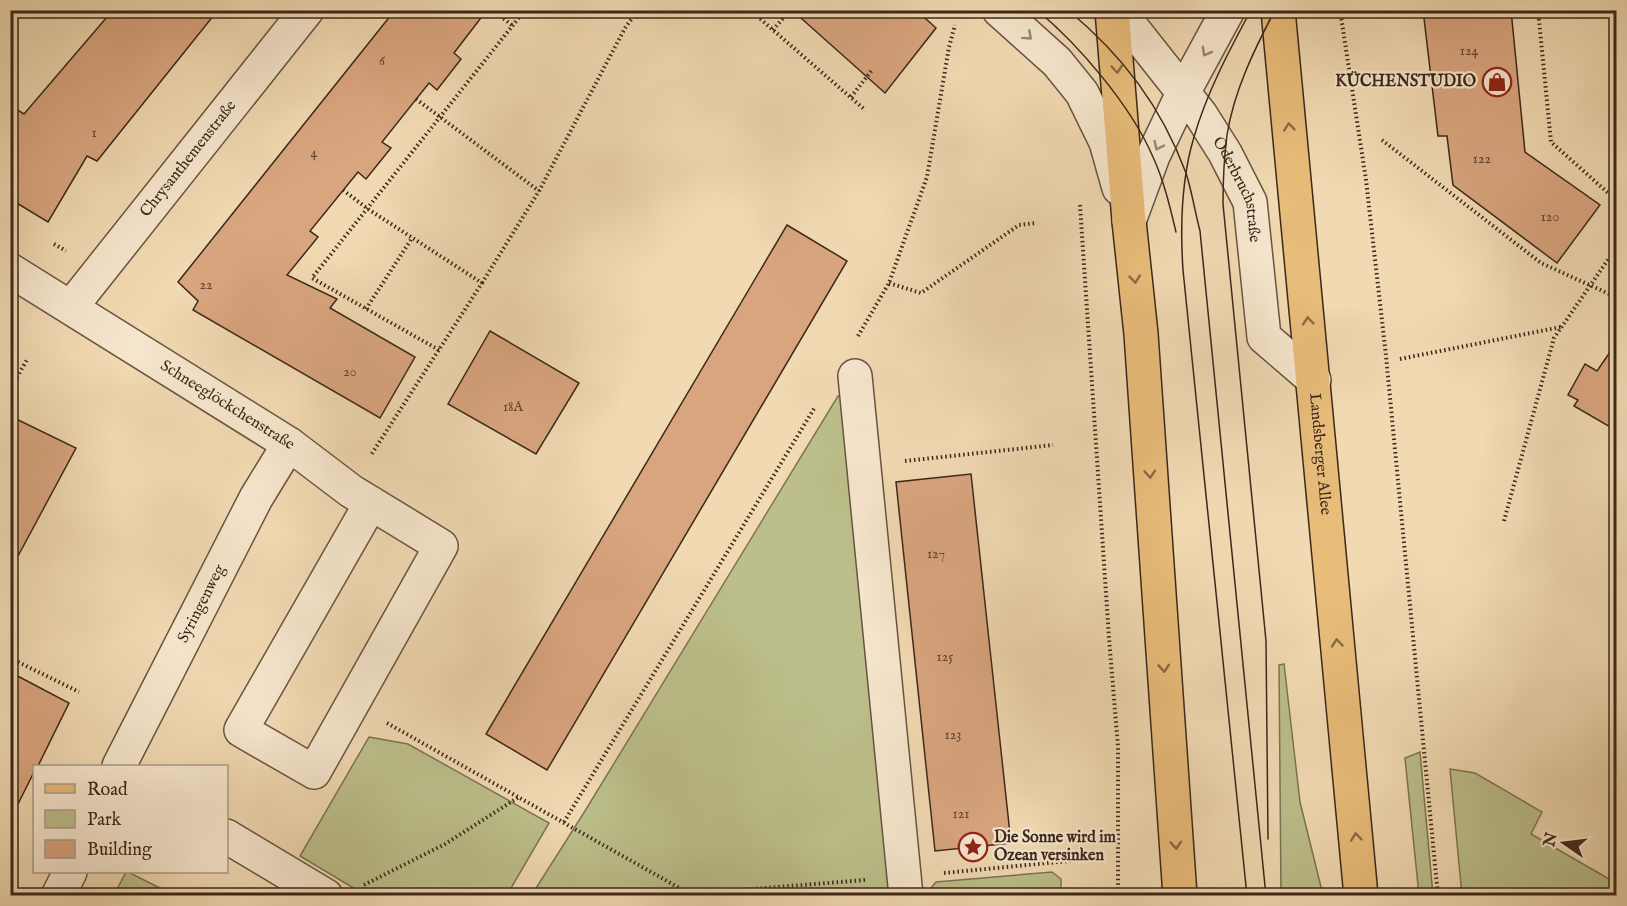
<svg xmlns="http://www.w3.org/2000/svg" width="1627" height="906" viewBox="0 0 1627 906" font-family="'IM FELL English',serif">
	<rect width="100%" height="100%" fill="#f1d9b2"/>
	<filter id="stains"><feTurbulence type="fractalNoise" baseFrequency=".00333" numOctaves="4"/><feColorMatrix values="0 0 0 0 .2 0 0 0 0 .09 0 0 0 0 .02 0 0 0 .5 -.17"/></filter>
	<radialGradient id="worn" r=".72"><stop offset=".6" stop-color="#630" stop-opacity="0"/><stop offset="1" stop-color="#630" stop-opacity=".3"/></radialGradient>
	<!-- green -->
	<g fill="#bcbf8b" stroke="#7c7453" stroke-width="1.5">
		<path d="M838,396L850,402L895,895L531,896L585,811Z"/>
		<path d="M1284,664L1300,802L1323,895H1281L1279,665Z"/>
		<path d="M369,737L408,744L549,823L507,895H365L300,856Z"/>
		<path d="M1420,752L1433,895H1419L1405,758Z"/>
		<path d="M1450,769L1475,773L1542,812L1531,834L1616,883V895H1462Z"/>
		<path d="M126,872H128L174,895H114Z"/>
		<path d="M1052,872L1061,879V895H925L936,882Z"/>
	</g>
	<!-- building -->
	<g fill="#d9a57f" stroke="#3b281b" stroke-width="1.5">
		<path d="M113,10H218L97,161L87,156L48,222L10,199V105L24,114Z"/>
		<path d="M395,10H487L454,53L461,59L437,90L429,83L382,142L391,148L366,179L358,172L310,231L318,237L287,275L337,299L330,308L415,357L380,418L193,310L198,301L178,282Z"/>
		<path d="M792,10H916L936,28L885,93Z"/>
		<path d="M1423,10H1511L1525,152L1600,205L1557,263L1453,185L1447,136H1438Z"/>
		<path d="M787,225L847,261L547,770L486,734Z"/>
		<path d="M490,331L579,383L536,454L448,404Z"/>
		<path d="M1617,342V431L1574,406L1578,400L1568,395L1585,364L1597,371Z"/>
		<path d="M10,416L76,448L10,571Z"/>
		<path d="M971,474L1011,843L935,851L896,482Z"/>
		<path d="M10,672L69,703L38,766H34V772L10,820Z"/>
	</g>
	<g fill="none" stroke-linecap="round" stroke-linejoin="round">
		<!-- minor casing -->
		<g stroke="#685441" stroke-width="36">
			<g id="minor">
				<path d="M999,10L1057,62L1082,93L1106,142L1119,188"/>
				<path id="s1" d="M1118,10L1201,115L1225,153L1250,202L1264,337L1314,380"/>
				<path d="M1129,221L1153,156L1183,93L1228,10"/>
				<path id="s2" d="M10,270L289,444L351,491L441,546L314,772L241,730L371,503"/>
				<path id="s3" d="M71,307L307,10"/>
				<path d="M855,376L906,896"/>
				<path id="s4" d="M119,766L256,498L289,444"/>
				<path d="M226,836L326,896"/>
				<path d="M58,896L70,872"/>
			</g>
		</g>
		<!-- major casing -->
		<g stroke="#3b281b" stroke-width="36">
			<g id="major">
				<path d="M1112,10L1129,221L1141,334L1180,896"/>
				<path id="s5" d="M1278,10L1361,896"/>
			</g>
		</g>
		<!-- path -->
		<g stroke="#3b281b" stroke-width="4" stroke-dasharray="1.5 3" stroke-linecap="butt">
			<path d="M493,10L513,26"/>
			<path d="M750,10L864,109"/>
			<path d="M1340,10L1366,180L1386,356L1438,896"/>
			<path d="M1538,10L1551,142L1616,200"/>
			<path d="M773,30L790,10"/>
			<path d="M851,97L872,70"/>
			<path d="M416,99L539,191"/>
			<path d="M1382,140L1541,263L1616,297"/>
			<path d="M343,190L368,209L482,283L371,455"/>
			<path d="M1080,205L1109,638L1118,747V896"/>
			<path d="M54,244L66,251"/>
			<path d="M482,283L539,191L625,28L638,10"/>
			<path d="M889,283L921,293L1019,225L1037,223"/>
			<path d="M366,309L412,238"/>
			<path d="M858,336L889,283L927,177L949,47L955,25"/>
			<path d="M439,350L312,278L525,10"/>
			<path d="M1400,359L1561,327"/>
			<path d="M10,389L28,358"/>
			<path d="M905,461L1053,445"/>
			<path d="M1504,521L1554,338L1616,248"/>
			<path d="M10,658L79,692"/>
			<path d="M387,723L690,894L865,880"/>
			<path d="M564,822L815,407"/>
			<path d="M944,873L1079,860"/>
			<path d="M364,885L445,844L519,797"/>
		</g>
		<!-- minor -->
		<use href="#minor" stroke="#f6e6cd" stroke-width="33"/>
		<!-- major -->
		<use href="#major" stroke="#e8bc79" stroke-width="33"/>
		<!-- tram -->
		<g stroke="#3b281b" stroke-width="1.5">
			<path d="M1037,10C1080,46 1131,106 1153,157C1164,181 1170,207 1176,232"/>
			<path d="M1068,10C1123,56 1161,106 1186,173C1192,192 1195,212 1200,231L1266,896"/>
			<path d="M1097,10L1120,13L1162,10"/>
			<path d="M1268,839L1266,641L1223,204C1223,181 1224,158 1227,135C1234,91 1254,50 1275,10"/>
			<path d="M1247,896L1183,270C1180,225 1181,180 1194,137C1207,92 1229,51 1251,10"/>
		</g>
	</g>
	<!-- one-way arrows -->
	<defs><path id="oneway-chevron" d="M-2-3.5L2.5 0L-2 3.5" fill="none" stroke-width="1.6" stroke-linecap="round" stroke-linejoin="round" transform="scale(1.5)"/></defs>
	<g stroke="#988774">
		<use href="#oneway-chevron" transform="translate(1028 36) rotate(42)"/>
		<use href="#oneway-chevron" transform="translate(1206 52) rotate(119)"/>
		<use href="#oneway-chevron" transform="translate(1158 146) rotate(116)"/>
	</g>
	<g stroke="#896b45">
		<use href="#oneway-chevron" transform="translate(1117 69) rotate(85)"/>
		<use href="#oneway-chevron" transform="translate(1289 127) rotate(-96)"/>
		<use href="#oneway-chevron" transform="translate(1135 279) rotate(84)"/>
		<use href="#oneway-chevron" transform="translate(1308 321) rotate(-95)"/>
		<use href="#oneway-chevron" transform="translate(1150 474) rotate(86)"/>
		<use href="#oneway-chevron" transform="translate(1337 643) rotate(-95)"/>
		<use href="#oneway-chevron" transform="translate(1164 668) rotate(86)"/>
		<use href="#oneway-chevron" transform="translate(1356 837) rotate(-96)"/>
		<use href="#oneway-chevron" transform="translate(1176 845) rotate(86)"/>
	</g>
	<!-- icons -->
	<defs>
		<g id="shop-ring" transform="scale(1.5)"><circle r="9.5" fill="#f6e6cd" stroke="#8f2418" stroke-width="1.5"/><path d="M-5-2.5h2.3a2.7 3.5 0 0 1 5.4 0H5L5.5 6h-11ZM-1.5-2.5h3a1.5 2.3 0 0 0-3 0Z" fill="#8f2418"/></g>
		<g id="sight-ring" transform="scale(1.5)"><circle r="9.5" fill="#f6e6cd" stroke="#8f2418" stroke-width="1.5"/><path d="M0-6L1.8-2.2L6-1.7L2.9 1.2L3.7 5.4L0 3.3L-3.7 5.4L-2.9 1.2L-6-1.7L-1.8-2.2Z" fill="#8f2418"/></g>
	</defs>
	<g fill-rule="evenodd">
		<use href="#shop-ring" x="1497" y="82"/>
		<use href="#sight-ring" x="973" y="847"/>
	</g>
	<g text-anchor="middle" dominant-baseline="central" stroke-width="4.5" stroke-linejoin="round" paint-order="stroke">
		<!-- number labels -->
		<g font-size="14" fill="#624734">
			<text x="1469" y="51">124</text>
			<text x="382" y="61">6</text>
			<text x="94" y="133">1</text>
			<text x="314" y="153">4</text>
			<text x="1482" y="159">122</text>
			<text x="1550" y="217">120</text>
			<text x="206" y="285">22</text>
			<text x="350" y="372">20</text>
			<text x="513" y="407">18A</text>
			<text x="936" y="554">127</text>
			<text x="945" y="657">125</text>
			<text x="953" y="735">123</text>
			<text x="961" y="814">121</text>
		</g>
		<!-- poi labels -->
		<g font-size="16" font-weight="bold" fill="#3b281b" stroke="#f6e6cd" text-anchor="end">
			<text x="1476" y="82">KÜCHENSTUDIO</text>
			<text x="994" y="838" text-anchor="start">Die Sonne wird im<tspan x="994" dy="18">Ozean versinken</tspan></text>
		</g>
		<!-- street labels -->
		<g font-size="16" fill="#3b281b" stroke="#f6e6cd">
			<text stroke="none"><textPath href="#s3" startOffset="189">Chrysanthemenstraße</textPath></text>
			<text stroke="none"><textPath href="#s1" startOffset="218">Oderbruchstraße</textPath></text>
			<text stroke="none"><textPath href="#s2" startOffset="256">Schneeglöckchenstraße</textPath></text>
			<text stroke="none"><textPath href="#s5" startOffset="446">Landsberger Allee</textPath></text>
			<text stroke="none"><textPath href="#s4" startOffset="182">Syringenweg</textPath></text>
		</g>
	</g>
	<!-- margin -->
	<rect width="1627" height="906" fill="none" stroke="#f1d9b2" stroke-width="36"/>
	<rect x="12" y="12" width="1603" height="882" fill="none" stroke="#3b281b" stroke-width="3"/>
	<rect x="18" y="18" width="1591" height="870" fill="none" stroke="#3b281b" stroke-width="1.5"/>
	<!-- legend -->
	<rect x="33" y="765" width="195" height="108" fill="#f6e6cd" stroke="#ab9a86" stroke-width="1.5"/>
	<rect x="45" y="784" width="30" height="9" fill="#e8bc79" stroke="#ab9a86" stroke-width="1.5"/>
	<text x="87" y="795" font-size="18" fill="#3b281b">Road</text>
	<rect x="45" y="810" width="30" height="18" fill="#bcbf8b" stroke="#ab9a86" stroke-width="1.5"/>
	<text x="87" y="825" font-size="18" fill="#3b281b">Park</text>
	<rect x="45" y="840" width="30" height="18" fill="#d9a57f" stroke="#ab9a86" stroke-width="1.5"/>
	<text x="87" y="855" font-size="18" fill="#3b281b">Building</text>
	<!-- north arrow -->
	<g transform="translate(1564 843) rotate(284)" stroke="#f6e6cd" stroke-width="4.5" paint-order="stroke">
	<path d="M0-4.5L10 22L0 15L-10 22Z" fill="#3b281b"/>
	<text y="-9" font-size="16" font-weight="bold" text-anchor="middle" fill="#3b281b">N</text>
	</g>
	<rect width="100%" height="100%" filter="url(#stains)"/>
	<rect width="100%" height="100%" fill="url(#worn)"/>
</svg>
